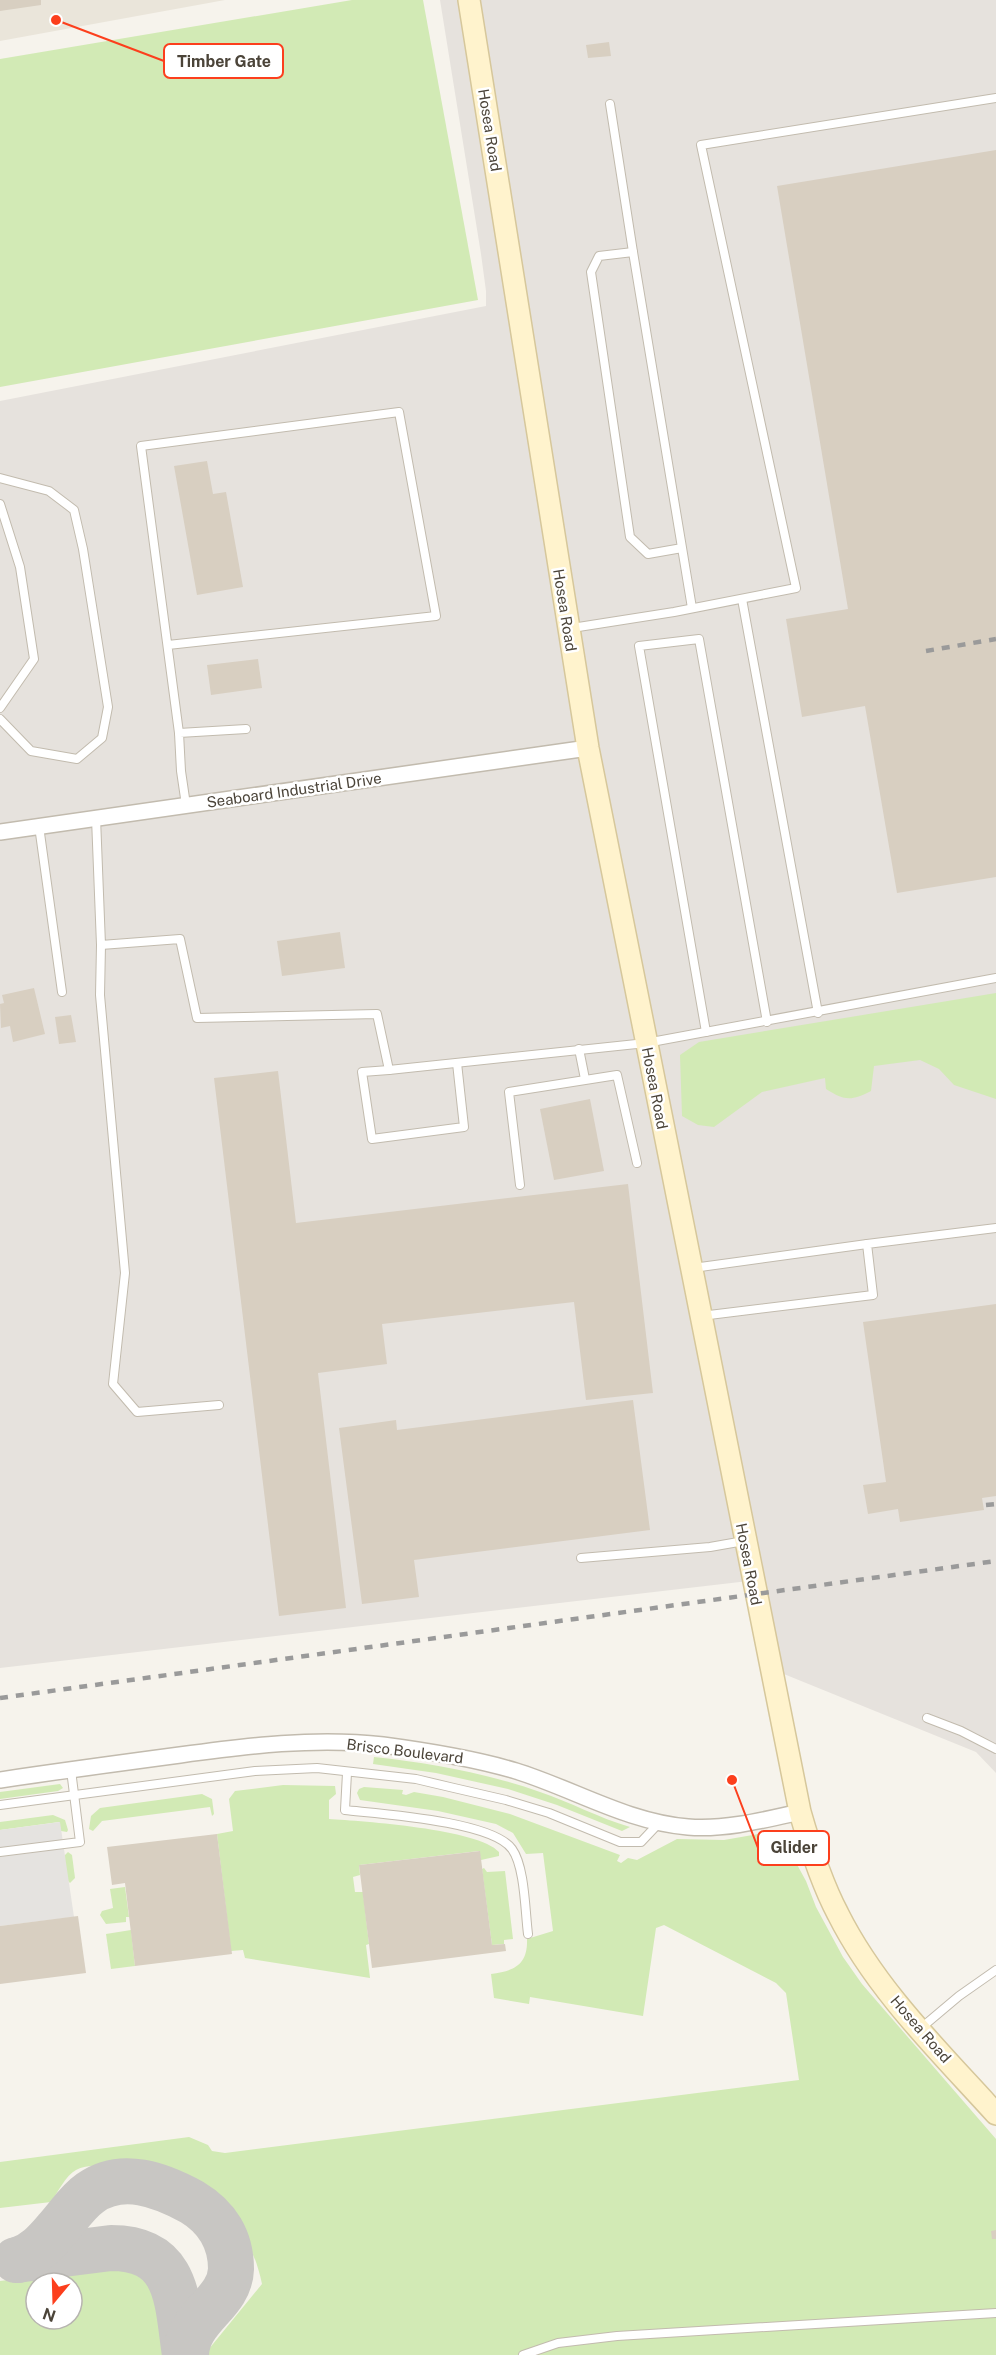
<svg xmlns="http://www.w3.org/2000/svg" width="996" height="2355" viewBox="0 0 996 2355" font-family="'Public Sans',sans-serif">
	<rect width="100%" height="100%" fill="#f6f3ec"/>
	<!-- residential -->
	<path fill="#eae5da" d="M0,0H225L0,41Z"/>
	<!-- industrial -->
	<path fill="#e6e2dd" d="M440,0H996V1773L976,1752L774,1670L757,1580L0,1668V401L486,306V291L481,254Z"/>
	<!-- green -->
	<g fill="#d2eab5" fill-rule="evenodd">
		<path d="M352,0H423L478,300L0,387V59Z"/>
		<path d="M996,993V1099L954,1085L939,1069L920,1060L874,1066L871,1091C851,1101 845,1101 826,1089L825,1078L762,1092L714,1127L698,1125L682,1116L680,1055L699,1042Z"/>
		<path d="M374,1757C431,1763 486,1773 540,1792C570,1802 599,1818 630,1827L622,1831L557,1805L508,1789L436,1773L373,1764Z"/>
		<path d="M60,1784L63,1788L58,1791L0,1799V1792Z"/>
		<path d="M283,1785L335,1786L336,1794L329,1800V1819C362,1821 479,1829 499,1852V1856L481,1860L479,1851L359,1865L360,1875L353,1877L355,1892H363L369,1944L366,1945L370,1978L245,1958L243,1950L231,1951L217,1834L233,1831L229,1799L235,1791Z"/>
		<path d="M364,1787L403,1790L402,1794L406,1795L414,1792L443,1797L510,1814L620,1855L617,1861L621,1863L628,1858L637,1860L677,1839L724,1840L764,1833L774,1835L789,1850L806,1881L816,1907L843,1957L862,1984L996,2139V2355H204L262,2284C247,2212 193,2163 117,2165C105,2166 87,2164 76,2170C66,2175 58,2192 51,2202L0,2208V2162L189,2137L208,2145L212,2151L225,2153L799,2080L786,1993L776,1983L664,1925L656,1928L643,2016L530,1997L529,2004L494,1998L491,1974C514,1971 528,1965 527,1939L553,1931L543,1853L526,1854L513,1833L496,1824L438,1811L360,1800L357,1793L359,1789Z"/>
		<path d="M202,1794L212,1799L214,1814L212,1816L210,1807L102,1821L93,1831L89,1829L91,1816L100,1808Z"/>
		<path d="M53,1815L65,1820L68,1830L67,1832L61,1831L59,1822L0,1830V1822Z"/>
		<path d="M68,1852L72,1855L75,1878L70,1883L67,1880L64,1856Z"/>
		<path d="M484,1868L487,1872L505,1871L513,1939L504,1940V1944L492,1945L482,1869Z"/>
		<path d="M125,1887L129,1917H126V1922L106,1924L100,1915L102,1911L113,1908L110,1889Z"/>
		<path d="M131,1930L135,1966L111,1969L106,1934Z"/>
		<path d="M121,2265C170,2267 165,2318 170,2355H0V2281ZM36,2283H72V2319H36Z"/>
	</g>
	<!-- parking -->
	<path fill="#e5e3e0" d="M60,1822L74,1917L0,1926V1830Z"/>
	<g fill="none" stroke-linecap="round" stroke-linejoin="round">
		<!-- taxiway -->
		<g stroke="#c8c6c3" stroke-width="46">
			<path d="M16,2260L111,2248C180,2248 177,2302 185,2355"/>
			<path d="M18,2260C35,2254 45,2243 56,2230C67,2218 77,2202 90,2193C122,2170 161,2185 192,2202C217,2217 231,2239 231,2269C230,2304 187,2316 186,2355"/>
		</g>
	</g>
	<!-- building -->
	<g fill="#d8cfc1">
		<path d="M0,0H41V5L0,11Z"/>
		<path d="M609,42L611,56L588,58L586,45Z"/>
		<path d="M996,150V877L897,893L865,706L802,717L786,619L848,609L777,186Z"/>
		<path d="M207,461L213,494L226,492L243,587L197,595L174,466Z"/>
		<path d="M258,659L262,688L211,695L207,665Z"/>
		<path d="M340,932L345,968L282,976L277,941Z"/>
		<path d="M34,988L45,1034L13,1042L10,1026L1,1028L0,1004L4,1003L2,995Z"/>
		<path d="M71,1015L76,1042L59,1044L55,1017Z"/>
		<path d="M278,1071L296,1223L628,1184L653,1393L586,1400L574,1302L382,1324L387,1364L318,1373L346,1608L279,1616L214,1078Z"/>
		<path d="M590,1099L604,1171L554,1180L540,1109Z"/>
		<path d="M996,1304V1496L982,1498L984,1510L900,1522L898,1509L868,1514L863,1485L886,1482L863,1322Z"/>
		<path d="M633,1400L650,1530L414,1560L419,1597L362,1604L339,1428L396,1420L397,1430Z"/>
		<path d="M217,1834L232,1954L135,1966L125,1883L112,1885L107,1847Z"/>
		<path d="M480,1851L492,1945L505,1944L506,1951L372,1968L359,1865Z"/>
		<path d="M78,1916L86,1973L0,1984V1926Z"/>
		<path d="M996,2230V2239H992L991,2231Z"/>
	</g>
	<g fill="none" stroke-linecap="round" stroke-linejoin="round">
		<!-- lane casing -->
		<g stroke="#c2bbae" stroke-width="10">
			<g id="lane">
				<path d="M610,104L633,252"/>
				<path d="M0,478L49,491L74,510L83,549L108,707L102,738L77,759L31,751L0,719"/>
				<path d="M0,504L20,567L34,659L0,708"/>
				<path d="M682,548L648,554L630,537L591,272L599,256L633,252L692,608"/>
				<path d="M742,599L818,1013"/>
				<path d="M572,628L674,612L796,588L701,145L996,98"/>
				<path d="M168,645L436,616L399,412L141,446L179,733"/>
				<path d="M186,805L181,771L179,733L246,729"/>
				<path d="M96,818L101,945L180,939L197,1018L377,1014L389,1070L646,1043L996,978"/>
				<path d="M39,826L62,992"/>
				<path d="M101,945L100,995L125,1273L113,1384L137,1412L219,1405"/>
				<path d="M706,1032L639,646L699,639L767,1022"/>
				<path d="M579,1049L585,1079"/>
				<path d="M389,1070L362,1072L372,1139L464,1127L457,1063"/>
				<path d="M520,1185L509,1092L617,1075L637,1163"/>
				<path d="M693,1268L867,1244"/>
				<path d="M701,1316L873,1295L867,1244L996,1228"/>
				<path d="M581,1558L710,1547L744,1541"/>
				<path d="M927,1718L961,1731L996,1749"/>
				<path d="M347,1773L345,1810C381,1814 492,1821 512,1849C525,1867 525,1911 528,1934"/>
				<path d="M0,1805L255,1771L317,1768L416,1779L454,1788L506,1800L549,1813L620,1842H641L659,1823"/>
				<path d="M0,1852L80,1842L71,1770"/>
				<path d="M921,2028L959,1996L996,1970"/>
				<path d="M523,2355L558,2343L617,2336L996,2313"/>
			</g>
		</g>
		<!-- street casing -->
		<g stroke="#c2bbae" stroke-width="18">
			<g id="street">
				<path d="M0,832L588,748"/>
				<path d="M0,1780C60,1771 120,1763 180,1755C247,1746 315,1737 383,1745C428,1751 473,1758 516,1771C574,1789 627,1822 688,1827C725,1830 764,1820 800,1812"/>
			</g>
		</g>
		<!-- secondary casing -->
		<g stroke="#d6c79b" stroke-width="24">
			<path id="secondary" d="M469,0L588,748L800,1812C810,1847 821,1882 838,1914C876,1990 940,2052 996,2114"/>
		</g>
		<!-- lane -->
		<use href="#lane" stroke="#fff" stroke-width="8"/>
		<!-- street -->
		<use href="#street" stroke="#fff" stroke-width="15"/>
		<!-- secondary -->
		<use href="#secondary" stroke="#fff3cd" stroke-width="21"/>
		<!-- rail -->
		<g stroke="#9a9a9a" stroke-width="4.5" stroke-dasharray="8 8" stroke-linecap="butt">
			<path d="M926,651L996,639"/>
			<path d="M986,1505L996,1504"/>
			<path d="M0,1698L996,1561"/>
		</g>
	</g>
	<g text-anchor="middle" dominant-baseline="central" stroke-width="5" stroke-linejoin="round" paint-order="stroke">
		<!-- street labels -->
		<g font-size="15" fill="#4b4439" stroke="#fff">
			<text transform="translate(490 130) rotate(81)">Hosea Road</text>
			<text transform="translate(565 610) rotate(81)">Hosea Road</text>
			<text transform="translate(294 790) rotate(-8)">Seaboard Industrial Drive</text>
			<text transform="translate(655 1088) rotate(79)">Hosea Road</text>
			<text transform="translate(749 1564) rotate(79)">Hosea Road</text>
			<text transform="translate(405 1751) rotate(7)">Brisco Boulevard</text>
			<text transform="translate(921 2029) rotate(49)">Hosea Road</text>
		</g>
	</g>
	<!-- callouts -->
	<path fill="none" stroke="#fc3f1d" stroke-width="2" d="M56 20L164 61M732 1780L758 1848"/>
	<g fill="#fc3f1d" stroke="#fff" stroke-width="2">
		<circle cx="56" cy="20" r="6"/>
		<circle cx="732" cy="1780" r="6"/>
	</g>
	<g fill="#fff" stroke="#fc3f1d" stroke-width="2">
		<rect x="164" y="44" width="119" height="34" rx="6"/>
		<rect x="758" y="1831" width="71" height="34" rx="6"/>
	</g>
	<g font-size="16" text-anchor="middle" font-weight="bold" fill="#4b4439">
		<text x="224" y="67">Timber Gate</text>
		<text x="794" y="1853">Glider</text>
	</g>
	<!-- north arrow -->
	<g transform="translate(54 2301) rotate(199)"><circle r="28" fill="#ffffff" stroke="#b7b4b0" stroke-width="1.5"/>
	<path d="M0-4.5L10 22L0 15L-10 22Z" fill="#fc3f1d"/>
	<text y="-9" font-size="16" font-weight="bold" text-anchor="middle" fill="#4b4439">N</text>
	</g>
</svg>
